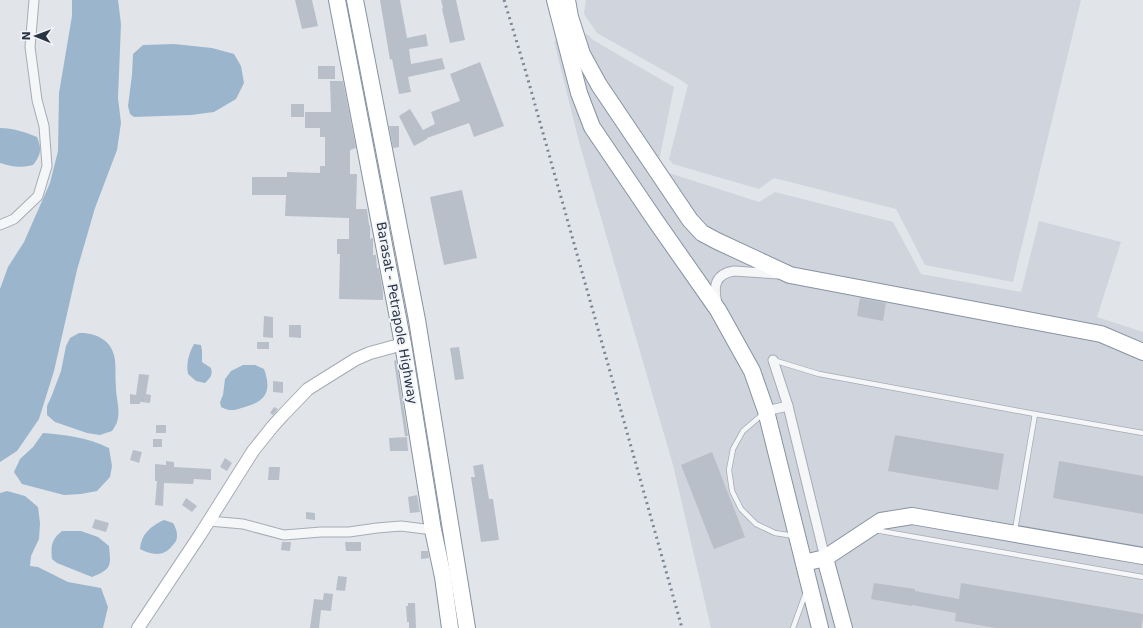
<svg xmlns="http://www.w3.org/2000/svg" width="1143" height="628" viewBox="0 0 1143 628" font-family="'DejaVu Sans',sans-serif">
	<rect width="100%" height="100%" fill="#e1e5ea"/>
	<!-- built -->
	<g fill="#cfd4dd">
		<path d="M586,0H1081L1013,282L925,265L896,209L774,178L759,189L673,164L669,159L688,85L679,79L597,33L584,14Z"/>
		<path d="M587,34L593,40L674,87L659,161L666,172L759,202L775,192L893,222L921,274L1021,292L1039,221L1121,242L1097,317L1143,332V628H711L673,465L579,142L554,41Z"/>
	</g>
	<!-- water -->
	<g fill="#9ab5cc">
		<path d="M72,0H118L121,24L118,98L121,123L117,150L95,208L77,270L54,371L39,419L17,451L0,462V289L8,267L24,242L50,183L58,151L59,93L72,16Z"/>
		<path d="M174,44L212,48L234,54L241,66L244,83L236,99L214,112L191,115L134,117L130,114L128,106L132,75L133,54L143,45Z"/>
		<path d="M0,128C13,128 25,132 37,137C42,149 41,155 33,165C21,168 12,167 0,163Z"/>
		<path d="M79,333C96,332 113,341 115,360C116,369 115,379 116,388C116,398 121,412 117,422C116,425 114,428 112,431L100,435L87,433L55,422L47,415V406L52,395L61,371L66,346L70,338Z"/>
		<path d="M194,344L201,345L202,351V362L211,368C213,375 210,378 205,383L196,381L188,374C186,363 189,353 194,344Z"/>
		<path d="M243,365H255L264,369C271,388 268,400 248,406C237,409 233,413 221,407L220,402L223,395L225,379L231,371Z"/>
		<path d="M43,433C67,435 86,437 109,448L112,466L110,477L97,491L81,494L64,495L22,484L14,472L20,459L33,447Z"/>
		<path d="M7,491L25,496L38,507L40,523L39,539L31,556L30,566L38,567L68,582L101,588L108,607L103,628H0V493Z"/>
		<path d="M164,520L173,523C175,526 177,531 177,535C177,540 176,542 172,546C164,557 151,555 140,549C141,534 151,526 164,520Z"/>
		<path d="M62,531H81L98,537L109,546C111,566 112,569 92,577L57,563L52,559C51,546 51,540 62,531Z"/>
	</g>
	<!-- building -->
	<g fill="#b8bfc8">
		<path d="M295,0H312L318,26L302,29Z"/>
		<path d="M380,0H400L407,38L426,34L428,46L409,49L411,64L442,58L445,69L408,77L411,92L399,94L392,59L390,60Z"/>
		<path d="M441,0H456L465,40L450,43L442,9L443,8Z"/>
		<path d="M480,62L504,126L474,137L469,123L427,138V139L414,146L399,116L410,109L423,130L435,124L431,112L460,101L450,74Z"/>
		<rect x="318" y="66" width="17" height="13"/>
		<path d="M330,81H343L356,148L350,150V174H357L356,209H367L369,225H370V239L373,238V255H376L377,268H379L383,291V300L339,299L340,254H337V239H349V218L285,216L286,195H252V177H287V172L320,173V166H325V137H320V128H305V112H331Z"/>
		<rect x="291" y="104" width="13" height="13"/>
		<path d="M389,126H399V147L393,148Z"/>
		<path d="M462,190L477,258L444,265L430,197Z"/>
		<path d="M860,298L886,303L883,321L857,316Z"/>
		<path d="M264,316L273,317V338L263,337Z"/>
		<path d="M289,325H301V338L289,337Z"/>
		<rect x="257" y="342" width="12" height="7"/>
		<path d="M459,347L464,379L455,380L450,348Z"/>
		<path d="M396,360L408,436H405L394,361Z"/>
		<path d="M139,374L149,375L146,394L151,395L150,403L140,402V404H130V394L136,395Z"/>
		<path d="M273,381L283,382V393L273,392Z"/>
		<path d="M274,407L278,409L273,415L270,413Z"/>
		<rect x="156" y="425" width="10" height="8"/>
		<path d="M895,435L1004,454L998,490L888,471Z"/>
		<path d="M407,437L408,451H390L389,438Z"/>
		<rect x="153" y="439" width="9" height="8"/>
		<path d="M133,450L142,452L139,463L130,460Z"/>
		<path d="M712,452L745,537L714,549L681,465Z"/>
		<path d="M225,458L232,463L227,471L220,467Z"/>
		<path d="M166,461L174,462V467L211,469V480L194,479L193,484L164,483L163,506L155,505L157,481H155V464L166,465Z"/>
		<path d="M1059,461L1143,476V514L1053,498Z"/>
		<path d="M483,464L489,499H493L499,540L481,542L471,477H475L473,466Z"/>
		<path d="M269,467H280L279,480H268Z"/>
		<path d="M417,495L420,512L410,513L408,497Z"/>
		<path d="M186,498L197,506L192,512L182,505Z"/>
		<path d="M306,512L315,513V520L306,519Z"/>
		<path d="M95,519L109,523L106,532L92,528Z"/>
		<path d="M282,542H291L290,551L281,550Z"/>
		<path d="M345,542H361V551H346Z"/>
		<path d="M421,551H428L429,558L421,559Z"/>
		<path d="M338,576L347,577L345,591L336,590Z"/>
		<path d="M874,583L915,589V591L959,599L961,583L1143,614V618L1141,628H996L955,621L956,613L912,605V606L871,599Z"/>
		<path d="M324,593L333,594L331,611L321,610L319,628H310L314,599L323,600Z"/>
		<path d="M408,603H415L416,628H409V622H407L406,606H408Z"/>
	</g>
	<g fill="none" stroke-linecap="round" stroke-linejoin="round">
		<!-- lane casing -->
		<g stroke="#a6acb5" stroke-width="6">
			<g id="lane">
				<path d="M773,360L819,374L1035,414L1143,433"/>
				<path d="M763,414L743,431L733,449L729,470L732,491L741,509L756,524L775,533L794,536"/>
				<path d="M875,530L1143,577"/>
				<path d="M1015,530L1035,414"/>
				<path d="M793,628L806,592"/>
			</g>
		</g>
		<!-- street casing -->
		<g stroke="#a6acb5" stroke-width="11">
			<g id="street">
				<path d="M0,225L14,219L38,196L47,166L44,126L37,100L30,47L34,0"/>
				<path d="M717,303C713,286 715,274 734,271L778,274"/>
				<path d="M773,360L788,406L825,558"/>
				<path d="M766,411L788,406"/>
				<path d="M209,521L243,524L284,535L321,532H349L377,528L401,526L433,530"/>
			</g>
		</g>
		<!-- secondary casing -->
		<g stroke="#a6acb5" stroke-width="14">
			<path id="secondary" d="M138,628L200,535L253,451L273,426L283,415L308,389L356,359L370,353L403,344"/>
		</g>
		<!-- highway casing -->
		<g stroke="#8793a2" stroke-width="18">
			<g id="highway">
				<path d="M337,0L403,344L433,530L443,577L450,628"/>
				<path d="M355,0L417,320L467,628"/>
				<path d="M555,0L579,93L592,127L655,220L718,310L752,371L766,411L820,628"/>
				<path d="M567,0L570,17L582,54L599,85L690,220L702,233L717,241L790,275L1101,334L1143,352"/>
				<path d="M825,558L844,628"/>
				<path d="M804,563L825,558L881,521L912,516L1143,556"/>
			</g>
		</g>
		<!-- lane -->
		<use href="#lane" stroke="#f4f6f8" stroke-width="4.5"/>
		<!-- street -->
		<use href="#street" stroke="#f4f6f8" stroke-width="9"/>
		<!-- secondary -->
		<use href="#secondary" stroke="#fff" stroke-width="12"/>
		<!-- highway -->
		<use href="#highway" stroke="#fff" stroke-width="16"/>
		<!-- rail -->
		<path stroke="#798595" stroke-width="3" stroke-dasharray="2 4" stroke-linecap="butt" d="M504,0L525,69L682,628"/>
	</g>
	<g text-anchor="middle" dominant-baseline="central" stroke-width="4" stroke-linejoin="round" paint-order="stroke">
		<!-- street labels -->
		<g font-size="13" fill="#283343" stroke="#f1f4f8">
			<text transform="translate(397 313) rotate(80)">Barasat - Petrapole Highway</text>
		</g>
	</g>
	<!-- north arrow -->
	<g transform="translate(36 36) rotate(271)" stroke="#f1f4f8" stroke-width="3" paint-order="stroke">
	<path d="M0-3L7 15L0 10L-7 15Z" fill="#283343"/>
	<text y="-6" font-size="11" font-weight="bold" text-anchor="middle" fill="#283343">N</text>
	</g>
</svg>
